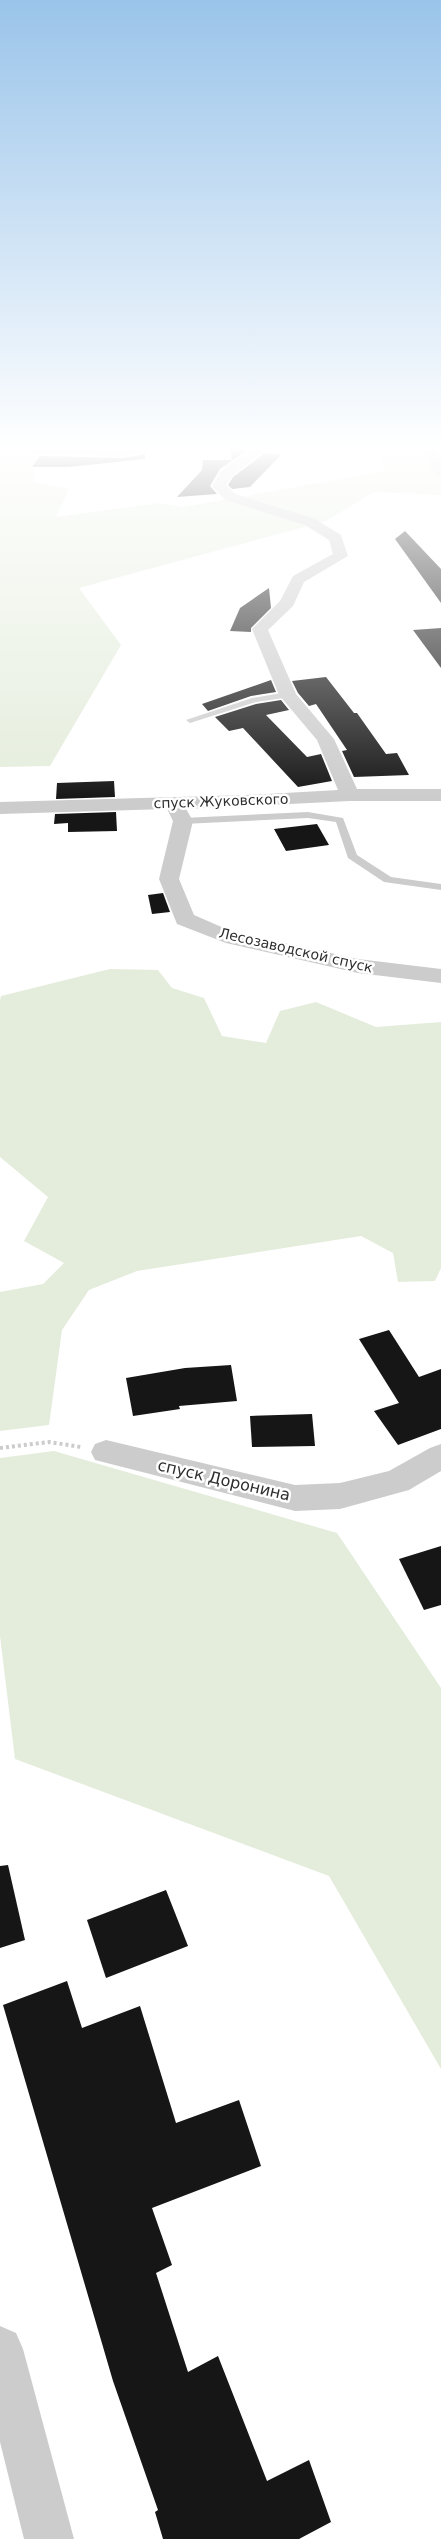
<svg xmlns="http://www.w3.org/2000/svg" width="441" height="2539" viewBox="0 0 441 2539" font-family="'DejaVu Sans',sans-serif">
	<rect width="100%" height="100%" fill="#fff"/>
	<!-- green -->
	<g fill="#e4eddc">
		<path d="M0,444H30L36,459L33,482L69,489L56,517L160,503L183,507L385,471L373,445L408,444L441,459V495L374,492L326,521L79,588L121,645L50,766L0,767Z"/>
		<path d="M110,969L158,970L172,988L204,998L222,1036L266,1043L280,1011L316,1002L376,1027L441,1022V1268L435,1281L398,1282L393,1253L361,1236L137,1271L89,1290L62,1330L49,1425L0,1431V1292L43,1284L64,1263L24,1241L48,1197L0,1157V1000L1,996Z"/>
		<path d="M54,1451L337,1533L441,1688V2069L329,1876L15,1759L0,1636V1458Z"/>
	</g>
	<!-- building -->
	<g fill="#161616">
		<path d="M49,444H122L96,447Z"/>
		<path d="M230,448L247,450L220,469L210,486L217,494L177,497L202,470L203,460H232Z"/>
		<path d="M265,453L281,455L250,487L232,489L228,485L233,477Z"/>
		<path d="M145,454V459L68,467H32L40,456L123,458Z"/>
		<path d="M405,531L441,569V603L395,539Z"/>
		<path d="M269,588L271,608L251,628V632L230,631L240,608Z"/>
		<path d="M441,628V668L413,630Z"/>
		<path d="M326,677L354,713H357L386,754L397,753L409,775L354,777L342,751L347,750L316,704L309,706L298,693L292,681Z"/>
		<path d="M271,680L276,692L251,696L208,711L202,704Z"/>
		<path d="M281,700L289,710L266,715L307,757L321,754L332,781L298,787L243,728L229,731L215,717L256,704Z"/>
		<path d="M114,781L115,797L56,799L57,783Z"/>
		<path d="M116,812L117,831L68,832V823L54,824L55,814Z"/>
		<path d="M317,824L329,845L286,851L274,829Z"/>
		<path d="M163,893L170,912L152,914L148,895Z"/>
		<path d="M389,1330L419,1377L441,1369V1429L398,1445L374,1411L399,1403L359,1339Z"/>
		<path d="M231,1365L237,1401L179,1406L180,1409L133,1416L126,1378L185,1368Z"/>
		<path d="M312,1414L315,1446L252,1447L250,1416Z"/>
		<path d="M441,1546V1605L424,1610L399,1559Z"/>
		<path d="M8,1865L25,1940L0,1948V1866Z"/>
		<path d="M166,1890L188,1946L106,1978L87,1920Z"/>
		<path d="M67,1981L82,2028L140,2006L176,2123L239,2100L261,2166L152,2208L172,2265L156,2273L188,2372L218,2356L267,2481L309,2460L331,2522L299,2539H163L155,2512L158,2510L113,2381L3,2005Z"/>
	</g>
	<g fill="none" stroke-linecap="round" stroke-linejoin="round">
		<!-- path-far1 -->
		<path stroke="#ccc" stroke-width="2" stroke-dasharray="1 1" stroke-linecap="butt" d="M0,447L13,448"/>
		<!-- path -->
		<path stroke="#ccc" stroke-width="4" stroke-dasharray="3 3" stroke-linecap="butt" d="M0,1448L49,1442L81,1447"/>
		<!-- service -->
		<g fill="#ccc" fill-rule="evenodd">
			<path d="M288,692L291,693V697L256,702L190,723L186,720L252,698Z"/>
			<path d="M308,812L343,818L357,855L391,877L441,884V890L384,882L348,858L336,822L308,818L183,824L178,821L183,818Z"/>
		</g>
		<!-- minor -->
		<g fill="#ccc" fill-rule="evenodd">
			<path d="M143,444H171L165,448L123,456L31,454L24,450L31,446L96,449Z"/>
			<path d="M258,444H273L232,476L226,485L235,494L315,519L341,535L348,556L304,582L293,606L268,630L296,694L334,739L357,789H441V801H350L186,809L193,821L179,879L194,915L233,932L358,959L441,969V983L358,973L226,943L177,924L159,879L173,821L167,809L0,814V802L248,795L338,790L317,740L279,695L252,629L280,601L293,576L333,554L329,540L305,525L225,500L212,486L222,470Z"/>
			<path d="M420,444H433L441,460V477L434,473Z"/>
			<path d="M106,1440L295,1485L340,1483L389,1471L430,1448L441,1444V1471L409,1490L398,1493L340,1509L295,1511L95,1460L91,1452L95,1444Z"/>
			<path d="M0,2326L16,2333L23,2349L74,2539H24L0,2442Z"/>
		</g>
	</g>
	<!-- sky -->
	<linearGradient id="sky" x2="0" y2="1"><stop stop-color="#9ac4ea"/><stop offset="0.56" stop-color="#fff"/><stop offset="1" stop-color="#fff" stop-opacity="0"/></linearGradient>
	<rect width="441" height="800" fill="url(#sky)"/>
	<g text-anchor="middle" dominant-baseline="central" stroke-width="5" stroke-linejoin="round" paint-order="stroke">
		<!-- far-street labels -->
		<g font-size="14" fill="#2f2f2f" stroke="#fff">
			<text transform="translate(221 801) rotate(-2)">спуск Жуковского</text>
			<text transform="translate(296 950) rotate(13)">Лесозаводской спуск</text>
		</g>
		<!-- street labels -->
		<g font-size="16" fill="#2f2f2f" stroke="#fff">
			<text transform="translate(224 1480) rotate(13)">спуск Доронина</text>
		</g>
	</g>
</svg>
